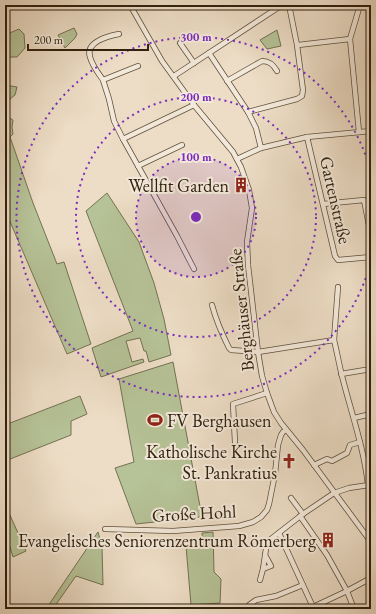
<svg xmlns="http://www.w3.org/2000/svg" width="376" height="614" viewBox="0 0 376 614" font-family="'EB Garamond',serif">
	<rect width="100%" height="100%" fill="#edddc6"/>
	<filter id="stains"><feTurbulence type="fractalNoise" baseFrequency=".005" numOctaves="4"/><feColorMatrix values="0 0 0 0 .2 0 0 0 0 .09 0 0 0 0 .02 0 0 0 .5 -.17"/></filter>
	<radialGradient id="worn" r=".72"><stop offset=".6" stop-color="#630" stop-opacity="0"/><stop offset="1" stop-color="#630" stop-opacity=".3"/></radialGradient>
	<!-- green -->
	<g fill="#b6c297" stroke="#737252">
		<path d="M74,28L77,34L75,38L65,48L58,35Z"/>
		<path d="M19,29L24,34L25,48L17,57H9L5,46V35Z"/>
		<path d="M277,30L281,46L267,49L260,40Z"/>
		<path d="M5,85L17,87L15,95L10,99L5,105Z"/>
		<path d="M5,112L8,117L13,120L12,127L13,134L10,137L33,203L57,264L64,262L91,344L67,354L5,210Z"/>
		<path d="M107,193L139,242L154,283L164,319L171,355L149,362L146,351H144L140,338L126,341L132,362L143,359L144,362L101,377L92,348L133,331L86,211Z"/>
		<path d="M173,362L202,517L136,524L115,468L134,462L119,379Z"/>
		<path d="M80,396L87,414L71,421V435L5,461V425Z"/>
		<path d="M5,504L26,551L13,557L5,531Z"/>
		<path d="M98,532L102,547L103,585L76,576L57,603L54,609H46Z"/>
		<path d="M213,532L214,572L221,579L220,603L191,605L186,546L202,544V533Z"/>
	</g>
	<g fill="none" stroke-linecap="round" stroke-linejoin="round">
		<!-- minor casing -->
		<g stroke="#5f503c" stroke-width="6">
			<g id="minor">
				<path d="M130,5L162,61L194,105L233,152L241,167L249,190L252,208L247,242L248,265L258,352L262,376L267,393L274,412L281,423L303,450L371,542"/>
				<path d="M119,34C108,36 85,42 90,57C92,65 98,73 103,80L138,66"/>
				<path d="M180,43L194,63"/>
				<path d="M298,45L350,39"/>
				<path d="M209,53L248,112L297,99L302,96L303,90L297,45L289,5"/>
				<path d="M174,76L282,5"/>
				<path d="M103,80L109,99L114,121L123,139"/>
				<path d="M227,81L262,61C269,61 273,64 277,71"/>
				<path d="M248,112L256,128L261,148"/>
				<path d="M359,132L350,39L360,5"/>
				<path d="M307,137L335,256L338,260L371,257"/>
				<path d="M237,159L261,148L307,137L371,131"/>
				<path d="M138,166L182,145"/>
				<path d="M323,204L364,200L371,236"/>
				<path d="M194,269L177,236L123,139L194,105"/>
				<path d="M212,305C216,320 222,334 229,348L231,350L258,352L334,340C337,352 339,364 342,376C351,412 364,448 368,485"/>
				<path d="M334,340L338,287"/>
				<path d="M341,374L371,369"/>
				<path d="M354,418L371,414"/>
				<path d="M235,442L233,404L267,393"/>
				<path d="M314,465L327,459L332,461L347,453L350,445L360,442"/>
				<path d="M291,498L303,514"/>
				<path d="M300,516L327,555L347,591L354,609"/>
				<path d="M105,529L173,531L239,526L253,522L261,517L267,510L269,504L275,474L278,445L281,435L283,432L286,430"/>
				<path d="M279,533L313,607L347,591L371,578"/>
				<path d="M263,569L271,566L265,555"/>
				<path d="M260,580L263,569L267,542L303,514L334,493L349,488L369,485"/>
				<path d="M250,609L249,605L256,600L276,596L303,585"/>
			</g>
		</g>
		<!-- minor -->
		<use href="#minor" stroke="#f3e9da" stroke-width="4.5"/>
	</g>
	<!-- distance rings -->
	<circle cx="196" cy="217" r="60" fill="#7b2cbf" fill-opacity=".12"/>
	<g fill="none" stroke="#7b2cbf" stroke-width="2" stroke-dasharray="2 4">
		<circle cx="196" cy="217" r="60"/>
		<circle cx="196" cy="217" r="120"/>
		<path d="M371 261A180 180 0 1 1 371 173"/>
	</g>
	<!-- icons -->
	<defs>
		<g id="building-bare" transform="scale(1.2)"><path d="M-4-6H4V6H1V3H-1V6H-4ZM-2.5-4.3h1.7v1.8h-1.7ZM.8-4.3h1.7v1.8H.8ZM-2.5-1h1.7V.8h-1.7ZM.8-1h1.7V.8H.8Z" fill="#8f2418" stroke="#f3e9da" stroke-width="2.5" paint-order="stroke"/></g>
		<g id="stadium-bare" transform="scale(1.2)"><path d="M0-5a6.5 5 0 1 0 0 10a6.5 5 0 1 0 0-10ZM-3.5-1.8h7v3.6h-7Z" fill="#8f2418" stroke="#f3e9da" stroke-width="2.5" paint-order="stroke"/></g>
		<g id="church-bare" transform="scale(1.2)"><path d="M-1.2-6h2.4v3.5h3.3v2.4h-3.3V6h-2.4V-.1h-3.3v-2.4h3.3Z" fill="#8f2418" stroke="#f3e9da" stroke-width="2.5" paint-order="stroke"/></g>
	</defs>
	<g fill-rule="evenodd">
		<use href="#building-bare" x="241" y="185"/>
		<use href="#stadium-bare" x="155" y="420"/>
		<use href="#church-bare" x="289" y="461"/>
		<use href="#building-bare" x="328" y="540"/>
	</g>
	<g text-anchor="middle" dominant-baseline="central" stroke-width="4" stroke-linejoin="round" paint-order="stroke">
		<!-- poi labels -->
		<g font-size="18" fill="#30210e" stroke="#f3e9da" text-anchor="end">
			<text x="229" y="185">Wellfit Garden</text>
			<text x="167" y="420" text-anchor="start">FV Berghausen</text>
			<text x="277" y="451">Katholische Kirche<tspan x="277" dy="21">St. Pankratius</tspan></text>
			<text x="316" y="540">Evangelisches Seniorenzentrum Römerberg</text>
		</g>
		<!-- street labels -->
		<g font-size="18" fill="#30210e" stroke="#f3e9da">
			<text transform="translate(336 200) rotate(77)">Gartenstraße</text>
			<text transform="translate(241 310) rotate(-96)">Berghäuser Straße</text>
			<text transform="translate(194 513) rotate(-3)">Große Hohl</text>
		</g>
	</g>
	<circle cx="196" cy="217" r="6" fill="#7b2cbf" stroke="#f3e9da" stroke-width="2"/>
	<g font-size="12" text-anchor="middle" font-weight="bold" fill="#7b2cbf" stroke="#f3e9da" stroke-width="4" stroke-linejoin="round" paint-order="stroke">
		<text x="196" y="41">300 m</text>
		<text x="196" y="101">200 m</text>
		<text x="196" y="161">100 m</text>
	</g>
	<!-- margin -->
	<rect width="376" height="614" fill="none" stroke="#edddc6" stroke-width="20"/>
	<rect x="6" y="6" width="364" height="602" fill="none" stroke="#30210e" stroke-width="2"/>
	<rect x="10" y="10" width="356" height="594" fill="none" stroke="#30210e"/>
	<!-- scale -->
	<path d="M28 44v6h120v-6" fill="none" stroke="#30210e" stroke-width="2"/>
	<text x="34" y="44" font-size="12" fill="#30210e" stroke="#f3e9da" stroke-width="3" paint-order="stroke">200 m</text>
	<rect width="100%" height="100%" filter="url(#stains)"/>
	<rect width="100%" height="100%" fill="url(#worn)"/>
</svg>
